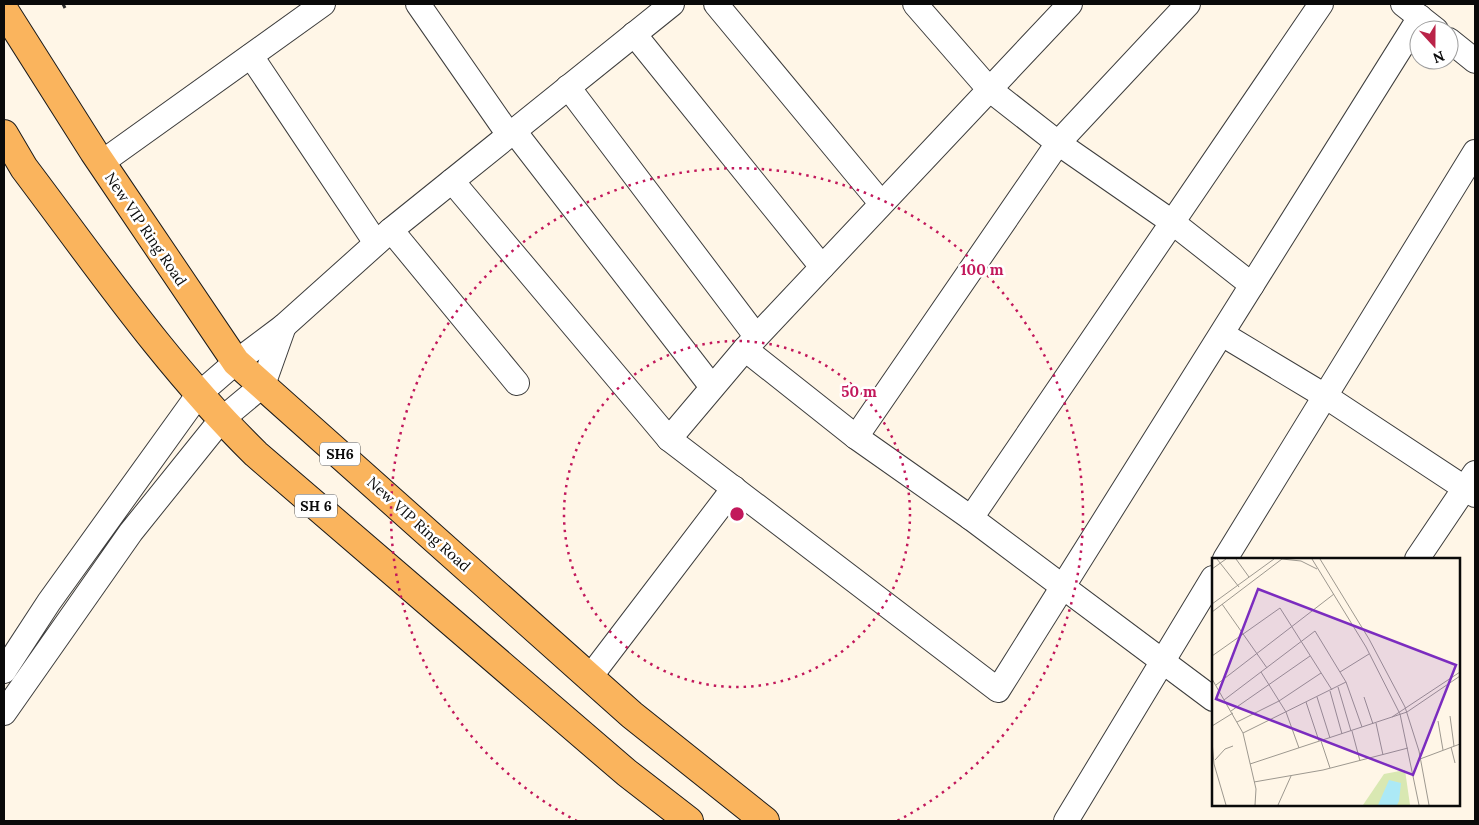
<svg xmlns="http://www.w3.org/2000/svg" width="1479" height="825" viewBox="0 0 1479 825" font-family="Lora,serif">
	<rect width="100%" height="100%" fill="#fff6e7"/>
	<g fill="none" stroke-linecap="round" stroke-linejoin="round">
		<!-- street casing -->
		<g stroke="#3d3d3d" stroke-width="26">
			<g id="street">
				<path d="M418,4L509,135"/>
				<path d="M716,4L881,203"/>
				<path d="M915,4L989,89L1058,143L1172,222L1252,285"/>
				<path d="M1403,4L1436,30"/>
				<path d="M634,34L822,267"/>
				<path d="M1449,40L1475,61"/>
				<path d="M251,56L376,243"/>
				<path d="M568,87L756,336"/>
				<path d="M514,131L712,387"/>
				<path d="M101,163L323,4"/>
				<path d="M452,181L669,439L998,690L1420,17"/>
				<path d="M391,230L517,383"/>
				<path d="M284,326L391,230L672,4"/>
				<path d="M1222,334L1325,396L1475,495"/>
				<path d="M745,349L856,437L971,518L1213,699"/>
				<path d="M856,437L1058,143L1188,4"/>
				<path d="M669,439L745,349L1070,4"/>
				<path d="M971,518L1321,4"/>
				<path d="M1225,559L1475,152"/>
				<path d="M1417,559L1475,473"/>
				<path d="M4,671L49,602L198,395L236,362L284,326L263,385L221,420L131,532L4,713"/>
				<path d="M590,677L734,488"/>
				<path d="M1066,821L1213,578"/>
			</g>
		</g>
		<!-- primary casing -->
		<g stroke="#1b1b1b" stroke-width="30">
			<g id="primary">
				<path d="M4,10L94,152L236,362L632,715L765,821"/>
				<path d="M4,134L24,168C98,266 168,368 256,454L627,773L689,821"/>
			</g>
		</g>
		<!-- path -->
		<path stroke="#2c2c2c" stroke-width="3" stroke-dasharray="5 2.5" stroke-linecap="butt" d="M63,4L65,8"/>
		<!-- street -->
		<use href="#street" stroke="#fff" stroke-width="24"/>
		<!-- primary -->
		<use href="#primary" stroke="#fab45d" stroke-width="28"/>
	</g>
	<!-- distance rings -->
	<g fill="none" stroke="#c2185b" stroke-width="2.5" stroke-dasharray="2.5 5">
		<circle cx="737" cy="514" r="173"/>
		<path d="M577 821A346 346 0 1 1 897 821"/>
	</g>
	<g text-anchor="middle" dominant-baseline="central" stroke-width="5" stroke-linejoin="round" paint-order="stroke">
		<!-- shield labels -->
		<g fill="#fff" stroke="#545454" stroke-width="1">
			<rect x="320" y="442.5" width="40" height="23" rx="4"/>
			<rect x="295" y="494.5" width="42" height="23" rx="4"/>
		</g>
		<g font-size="14" font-weight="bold" fill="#0a0a0a">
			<text x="340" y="454">SH6</text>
			<text x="316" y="506">SH 6</text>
		</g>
		<!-- street labels -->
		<g font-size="15" fill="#0a0a0a" stroke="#fff">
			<text transform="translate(146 229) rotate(56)">New VIP Ring Road</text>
			<text transform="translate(419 524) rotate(42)">New VIP Ring Road</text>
		</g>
	</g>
	<!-- overview -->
	<g transform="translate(1212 558)">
		<rect width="248" height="248" fill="#fff6e7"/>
		<path d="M193,212L198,247H151L172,216Z" fill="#d9e8b2"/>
		<path d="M177,222L189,225L187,243L185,247H166Z" fill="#ace9f6"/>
		<path fill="none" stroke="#9d988f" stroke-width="1" d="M5,1L27,29M24,1L37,19M70,1L89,3L105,11M100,1L154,89L188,156L207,247M108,1L157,81L193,149L207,193L217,247M0,11L14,1M0,46L62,1M10,46L55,110M0,54L70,1M0,98L68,50L120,132M49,114L74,154L87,190M128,114L157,96M248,114L180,159L195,154L248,118M0,121L31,175L44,231L43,247M4,127L122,36M126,129L139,173M118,133L130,176M105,139L118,180M152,139L161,166M12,142L103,73L134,124L150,169M94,144L107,183M19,153L98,98M238,158L242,188M226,163L231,192M25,164L67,143L109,115M164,165L171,197M0,168L21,155M140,173L148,203M31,175L134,124M0,183L2,206L14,247M109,183L118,210M239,189L243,205M208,201L248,186M3,202L13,191L21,188M38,206L180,159M42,224L111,212L196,190M66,247L79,218"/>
		<path fill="#7b2cbf" fill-opacity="0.15" stroke="#7b2cbf" stroke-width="2.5" d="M46,31L244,107L201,217L4,141Z"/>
		<rect width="248" height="248" fill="none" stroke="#0a0a0a" stroke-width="2.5"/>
	</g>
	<circle cx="737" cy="514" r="8" fill="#c2185b" stroke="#fff" stroke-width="2.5"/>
	<g font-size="15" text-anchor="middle" font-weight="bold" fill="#c2185b" stroke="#fff" stroke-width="5" stroke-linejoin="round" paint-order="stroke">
		<text x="982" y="275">100 m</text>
		<text x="859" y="397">50 m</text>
	</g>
	<!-- border -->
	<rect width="1479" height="825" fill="none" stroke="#0a0a0a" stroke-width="10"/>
	<!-- north arrow -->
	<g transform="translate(1434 45) rotate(159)"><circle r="24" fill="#ffffff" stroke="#9d9d9d"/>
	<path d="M0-4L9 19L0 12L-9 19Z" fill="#ba2348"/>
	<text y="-8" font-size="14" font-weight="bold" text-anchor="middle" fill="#0a0a0a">N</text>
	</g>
</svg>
